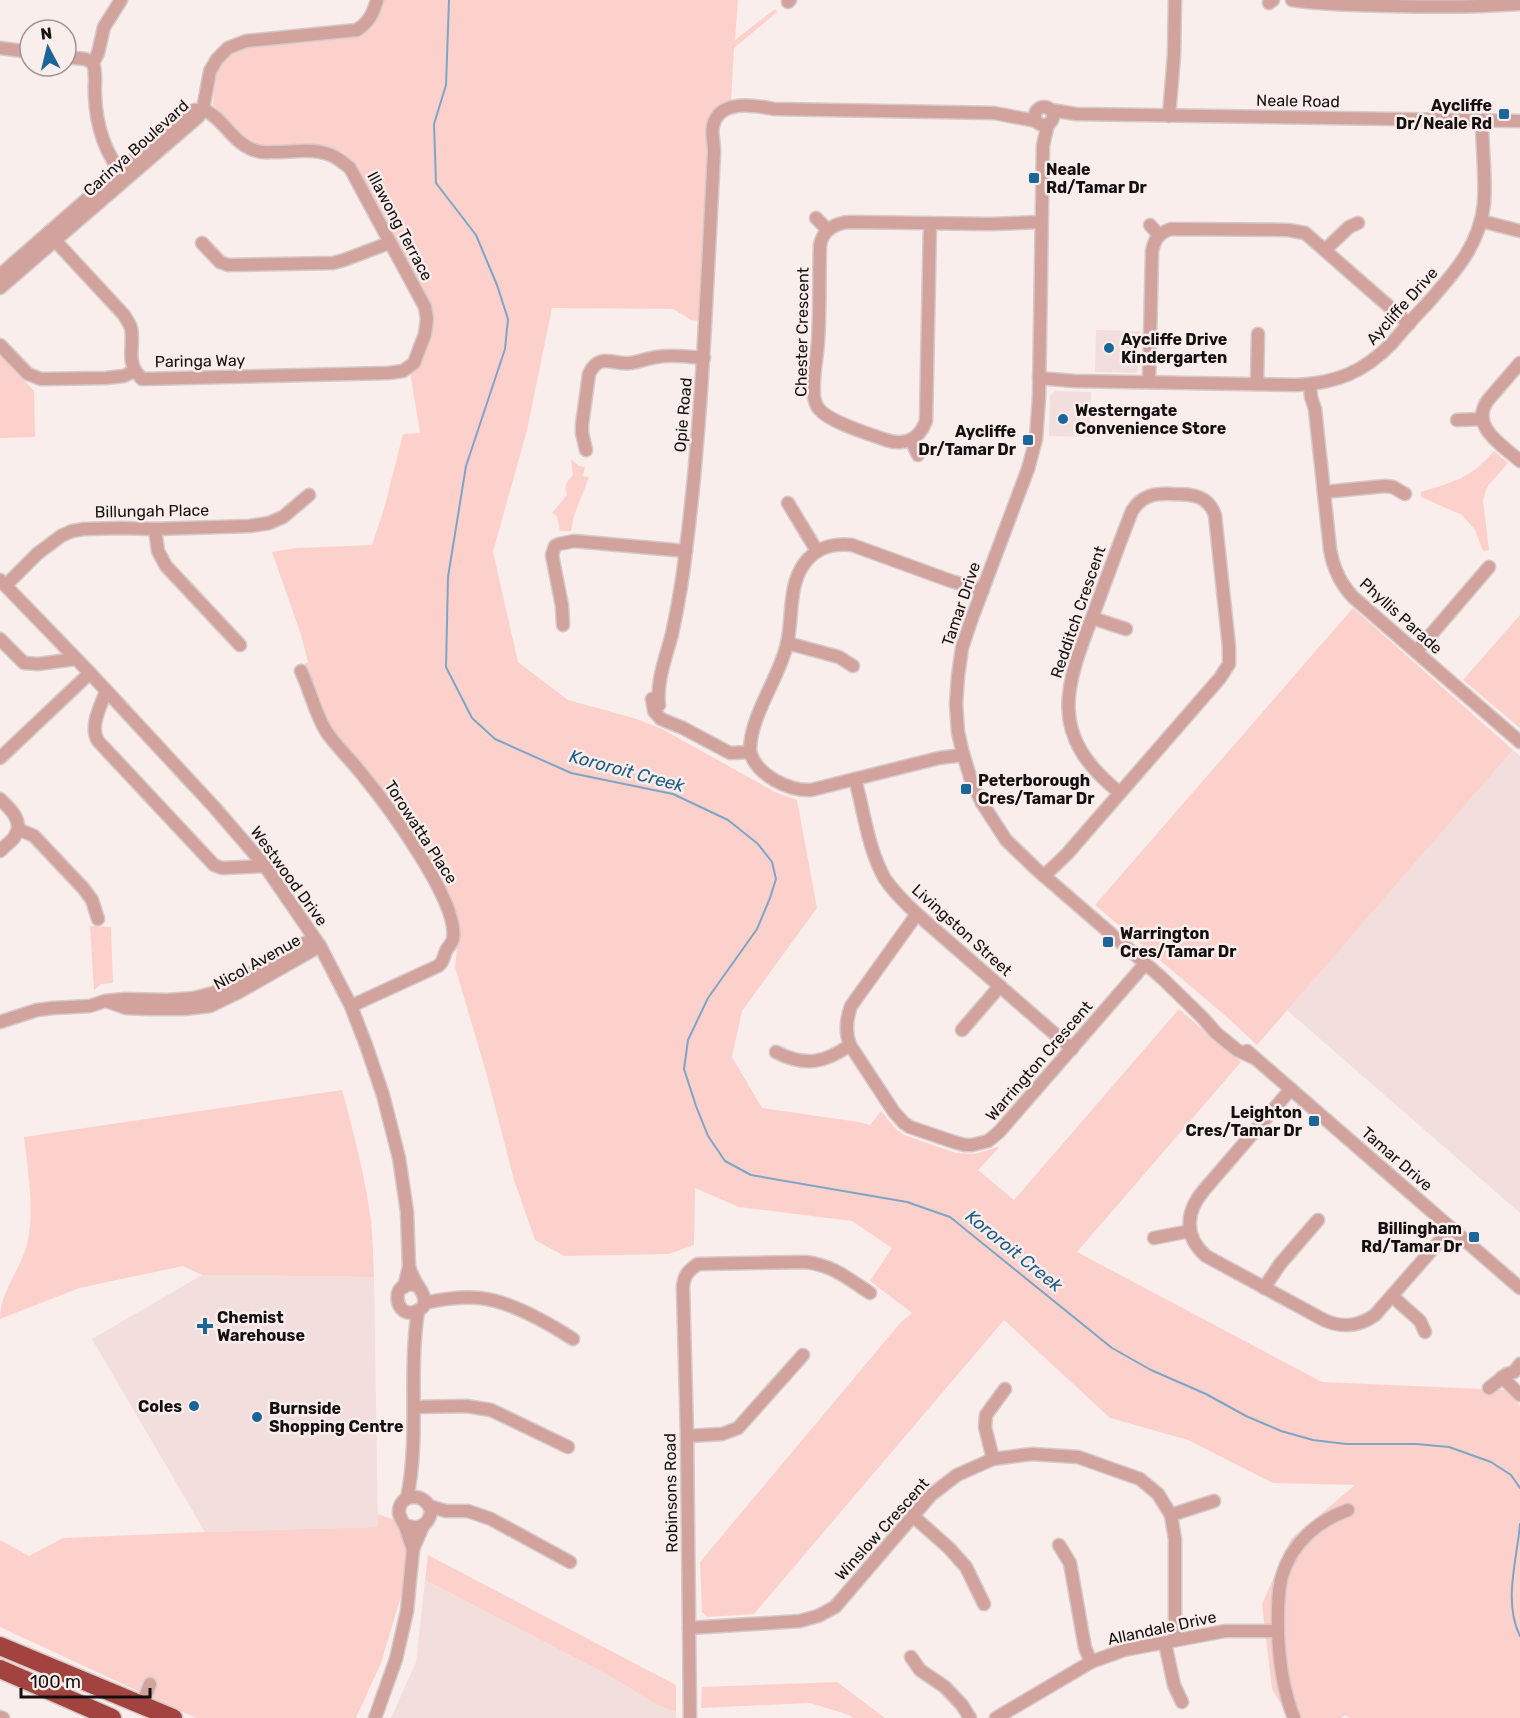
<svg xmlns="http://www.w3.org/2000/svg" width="1520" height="1718" viewBox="0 0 1520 1718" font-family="Rubik,sans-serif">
	<rect width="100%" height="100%" fill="#faeeec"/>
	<!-- built -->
	<g fill="#f2dedc">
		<path d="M1096,330L1140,331L1138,371L1135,373L1095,372Z"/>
		<path d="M1055,391L1091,392L1090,437L1049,436L1050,396Z"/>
		<path d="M1513,750L1520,756V1213L1287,1010Z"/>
		<path d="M202,1275L374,1277L378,1527L205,1532L92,1339Z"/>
		<path d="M425,1580L610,1676L657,1705L676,1712V1718H391L416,1662Z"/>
	</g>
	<!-- green -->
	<g fill="#fcd1cc">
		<path d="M382,0H738L735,40L775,9L777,12L734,48L731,103L719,110L701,321L691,320L673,309L552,308L527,430L493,552L518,662L568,700L634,718L662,729L775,792L797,800L817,908L742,1011L732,1057L762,1108L859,1122L870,1125L881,1111L896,1129L904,1135L956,1153L975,1154L997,1147L999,1148L978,1170L1014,1200L1179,1009L1241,1062L1077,1252L1322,1382L1507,1390L1520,1406V1718H1350L1345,1715L1341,1718H1289L1272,1689L1262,1604L1291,1539L1355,1485L1273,1483L1188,1440L1110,1418L1004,1320L754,1614L708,1617L702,1612L700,1562L901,1322L912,1313L870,1281L892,1248L852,1221L739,1207L695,1188L694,1245L669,1254L564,1256L535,1240L514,1180L486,1072L455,967L458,938L455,912L328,727L303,665L308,662L301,635L272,552L296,548L372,545L384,509L403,434L420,433L410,372L416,369L431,325L363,180L344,153L324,147L283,148L254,145L235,131L220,111L213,105L215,76L221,64L237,49L355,36C374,26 379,21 382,0Z"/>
		<path d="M0,355L34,391L35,437L0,438Z"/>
		<path d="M1494,451L1508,463L1487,487L1483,500L1489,550L1483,551L1475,530L1462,515L1421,497V492C1456,481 1469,479 1494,451Z"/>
		<path d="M571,459L579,466L585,467L583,476L589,477C582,497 574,510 571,531H560L557,516L552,513L567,495C564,486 566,482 573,475Z"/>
		<path d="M1353,608L1513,750L1257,1045L1228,1018L1095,905Z"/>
		<path d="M1520,615V728L1463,680Z"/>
		<path d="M90,926L111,927L113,983L101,984L94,990Z"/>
		<path d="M342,1090C354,1133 365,1177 371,1221C373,1239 373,1258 374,1277L202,1275L183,1266L79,1288L0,1319C0,1292 20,1270 27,1245C35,1210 28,1173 24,1137Z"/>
		<path d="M378,1514L395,1520L407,1543L402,1593L381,1663L356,1718H196L0,1627V1540L29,1556L63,1538L205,1532L378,1527Z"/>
		<path d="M428,1555L676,1685V1712L657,1705L610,1676L425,1580Z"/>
		<path d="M837,1682L885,1718H853L849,1715L810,1703L701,1708L702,1687Z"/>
	</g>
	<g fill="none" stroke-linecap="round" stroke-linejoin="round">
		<!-- stream -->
		<g stroke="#7ca5c7" stroke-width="2">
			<path d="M449,0L446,85L434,124L436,183L476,235L497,285L508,319L505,349L466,466L448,577L446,667L472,718L495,739L571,773L673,794L728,820L758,844L772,862L776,879L770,898L757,929L708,998L688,1040L684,1069L696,1106L708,1136L725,1161L751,1175L907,1202L950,1217L1112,1348L1151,1370L1206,1394L1246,1416L1281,1431L1313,1440L1346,1444H1416L1449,1447L1491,1462L1511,1475L1520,1488"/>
			<path d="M1520,1524C1517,1561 1503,1601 1520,1636"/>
		</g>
		<!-- minor casing -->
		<g stroke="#d5cac9" stroke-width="15">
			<g id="minor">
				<path d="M121,0L104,27L98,53L93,63C97,75 94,84 95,96C96,124 105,156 125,176"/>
				<path d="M1292,0C1325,5 1360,5 1394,6C1436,7 1478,7 1520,4"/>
				<path d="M788,2L790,0"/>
				<path d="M1269,3L1273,0"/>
				<path d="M0,48L30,52"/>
				<path d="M66,57L85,59L93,63"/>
				<circle cx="1044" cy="116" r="9"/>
				<path d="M1051,110L1076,114L1520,121"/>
				<path d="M1169,116L1174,55L1175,0"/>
				<path d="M1048,124L1043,145L1039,397L1036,439L1028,469L972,618L962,648L958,676L956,704L958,732L962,750L971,780L982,803L1006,840L1035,868L1162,978L1203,1018L1216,1033L1237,1050L1252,1057"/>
				<path d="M816,218L828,230"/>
				<path d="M1481,221L1520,231"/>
				<path d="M930,223L926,421C919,440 905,446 886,440C869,434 829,422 819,409C816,406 815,401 814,397C812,379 817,359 818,342C820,309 819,277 820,245C823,229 836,223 850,222L990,224L1041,222"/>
				<path d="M1150,225L1159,235"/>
				<path d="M48,233L124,315C126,319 130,324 131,328C135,348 124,361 142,379L388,373L403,371L414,363L425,334L427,319L425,307L350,168C345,164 340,160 335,157C317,147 294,152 275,152C269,152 263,153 257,151C233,145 224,118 203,109L210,71L217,59L228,48L246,41L357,30C369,22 373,14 377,0"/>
				<path d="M202,243L220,262L228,265L333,263L344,260L389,243"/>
				<path d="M1326,249L1349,227L1358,223"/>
				<path d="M0,275L119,171L194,110H199"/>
				<path d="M0,288L198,117L203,109"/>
				<path d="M0,345L28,374L41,379L106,378L124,376L134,371"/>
				<path d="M1520,363L1488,400C1469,426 1502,445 1520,461"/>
				<path d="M1039,378L1074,381L1297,385C1337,383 1364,372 1392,343C1403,330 1414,317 1426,305C1453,274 1480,246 1484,203C1486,175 1482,148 1482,120"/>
				<path d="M1149,382L1152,252C1154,239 1159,233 1171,229L1288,230L1305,233L1409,324"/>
				<path d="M1257,384L1258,334"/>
				<path d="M1310,385L1311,397L1315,409L1330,549C1333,568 1340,583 1353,597L1520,742"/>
				<path d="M1457,420L1482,419"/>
				<path d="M911,440L918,455"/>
				<path d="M586,450L582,433V425L589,374C599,352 613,365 630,363C639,362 648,358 657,357C672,354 688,357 704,358"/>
				<path d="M1324,492L1385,486L1393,487L1405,494"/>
				<path d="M788,503L817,551"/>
				<path d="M155,529L158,551L166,566L240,645"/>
				<path d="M0,580L90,673L215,808L265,866L320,946L351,1006L366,1045L383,1095L399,1158L407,1212L409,1267L404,1287"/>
				<path d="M6,585L37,554L61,536L72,531L84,529L122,528L155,529L250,526L269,523L283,517L309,495"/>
				<path d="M1092,618L1126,629"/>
				<path d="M563,625L562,606L552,555L555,546L559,544L574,541L686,551"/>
				<path d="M0,639L24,663L38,664L75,659"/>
				<path d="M787,643L839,657L853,666"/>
				<path d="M1416,652L1489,567"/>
				<path d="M301,671C310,690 317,719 328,734C338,748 351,760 361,773C385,802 460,902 453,939C452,944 448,946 446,951C443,957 444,962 438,966L351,1006"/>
				<path d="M106,691C101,706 89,726 98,741L214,865L222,868L265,866"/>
				<path d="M652,699L654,711L661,719L683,728L730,753L750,752C757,775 788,791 811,790L939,758L963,755"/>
				<path d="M659,705C656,682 666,657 672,634C678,606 683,578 686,549C702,424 706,299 713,173C713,165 714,158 714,150C714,142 711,134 713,126C719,99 754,105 774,109L994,113L1036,121"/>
				<path d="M750,752C749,717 779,679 787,644C793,618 788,586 804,564C815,548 833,543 852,545L951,581L983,590"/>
				<path d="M0,758L90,673"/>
				<path d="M855,779C864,812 868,849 885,879C894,892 905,903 917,914L1072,1049"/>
				<path d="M0,799C9,808 19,816 18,829L34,836L84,889L92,900L98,919"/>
				<path d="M0,851L14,838L18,829"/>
				<path d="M1044,876L1067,854L1220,678L1229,664V647L1215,515C1208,495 1192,494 1173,494C1155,493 1142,495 1132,511C1119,544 1107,577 1095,610C1065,687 1046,734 1120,793"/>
				<path d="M917,914L851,1006C846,1020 845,1032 850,1045L894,1112L904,1123L910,1127L954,1142L965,1145H972L988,1141L999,1132L1145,964"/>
				<path d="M109,1002L126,1008L149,1009H184L210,1006L239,992L320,946"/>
				<path d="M0,1022L37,1010L53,1008L90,1006L105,1001L124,999L167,1000L194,998L213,993L234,983L314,938"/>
				<path d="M962,1030L1000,986"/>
				<path d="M1247,1051L1520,1288"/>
				<path d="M776,1052C805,1067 825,1063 850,1045"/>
				<path d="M1291,1089L1204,1190C1186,1211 1183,1236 1206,1256L1324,1320C1342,1328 1358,1327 1375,1315L1451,1228"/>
				<path d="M1154,1238L1190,1231"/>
				<path d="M409,1267C411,1273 414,1279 417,1284C422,1293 432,1304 417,1311C394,1322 388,1276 418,1286"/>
				<path d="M1264,1288L1280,1264L1318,1220"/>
				<path d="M1392,1296L1420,1321L1425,1332"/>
				<path d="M424,1303C442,1299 462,1296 480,1298C510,1301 548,1323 573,1339"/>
				<path d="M1502,1377L1520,1395"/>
				<path d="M1489,1388L1507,1374L1514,1372L1520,1364"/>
				<path d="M414,1407L466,1406L491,1410L568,1447"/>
				<path d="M687,1436L722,1434L738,1428L803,1355"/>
				<path d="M993,1459L985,1427L986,1415L1005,1389"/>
				<path d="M407,1498C420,1437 408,1373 418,1311"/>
				<path d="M429,1506L446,1511H468L491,1519L570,1562"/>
				<path d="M1171,1515L1214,1501"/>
				<path d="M913,1516L949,1548L966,1567L984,1604"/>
				<path d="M404,1524C417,1531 429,1526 431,1511C426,1491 398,1493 399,1513C400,1518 403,1522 405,1526C408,1534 410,1542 413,1549"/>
				<path d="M1059,1545L1070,1563L1085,1648L1091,1662"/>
				<path d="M689,1628L800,1621L818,1616L835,1607L931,1495L957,1475L993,1459L1032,1454L1078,1457L1140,1479L1158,1494L1171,1515L1175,1539V1640"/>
				<path d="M1165,1643L1174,1685L1182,1702"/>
				<path d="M911,1657L920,1670L945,1687L962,1705L970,1718"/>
				<path d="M142,1705L150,1684"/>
				<path d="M0,1717L3,1718"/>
				<path d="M375,1718L396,1659L407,1611L413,1549L423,1526"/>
				<path d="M690,1718L687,1436L683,1287C684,1275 688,1271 698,1264L806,1262C834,1266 847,1278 870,1293"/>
				<path d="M996,1718L1091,1662L1124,1650L1225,1631H1278"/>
				<path d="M1294,1718C1283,1690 1279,1662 1278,1632C1278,1614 1277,1594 1282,1576C1292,1543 1317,1521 1348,1510"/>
			</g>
		</g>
		<!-- highway casing -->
		<g stroke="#d5cac9" stroke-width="21">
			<g id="highway">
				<path d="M0,1646L173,1718"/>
				<path d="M0,1669L112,1718"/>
			</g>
		</g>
		<!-- minor -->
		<use href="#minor" stroke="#d2a29d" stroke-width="12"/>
		<!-- highway -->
		<use href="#highway" stroke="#a2433f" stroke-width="18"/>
	</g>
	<!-- markers -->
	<g fill="#1b6699" stroke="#faeeec" stroke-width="2">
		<rect x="1498" y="108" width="12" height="12" rx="3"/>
		<rect x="1028" y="172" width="12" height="12" rx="3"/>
		<circle cx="1109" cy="348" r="6"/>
		<circle cx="1063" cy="419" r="6"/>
		<rect x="1022" y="434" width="12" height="12" rx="3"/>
		<rect x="960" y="783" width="12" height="12" rx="3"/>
		<rect x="1102" y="936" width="12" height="12" rx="3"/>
		<rect x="1308" y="1115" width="12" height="12" rx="3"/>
		<rect x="1468" y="1231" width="12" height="12" rx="3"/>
		<path d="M202 1317h6v6h6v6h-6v6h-6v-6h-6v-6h6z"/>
		<circle cx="194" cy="1406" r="6"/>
		<circle cx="257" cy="1417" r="6"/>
	</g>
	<g text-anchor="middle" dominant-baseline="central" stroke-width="5" stroke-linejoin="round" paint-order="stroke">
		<!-- street labels -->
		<g font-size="16" fill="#141010" stroke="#faeeec">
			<text transform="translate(1298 101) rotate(1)">Neale Road</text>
			<text transform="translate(136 148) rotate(-42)">Carinya Boulevard</text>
			<text transform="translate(400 226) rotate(62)">Illawong Terrace</text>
			<text transform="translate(1402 306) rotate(-48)">Aycliffe Drive</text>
			<text transform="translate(802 332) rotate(-89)">Chester Crescent</text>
			<text transform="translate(200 361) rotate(-1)">Paringa Way</text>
			<text transform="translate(683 415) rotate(-85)">Opie Road</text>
			<text transform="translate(152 511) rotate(-1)">Billungah Place</text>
			<text transform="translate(961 604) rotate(-71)">Tamar Drive</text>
			<text transform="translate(1078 612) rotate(-71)">Redditch Crescent</text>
			<text transform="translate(1401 616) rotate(42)">Phyllis Parade</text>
			<text transform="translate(421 832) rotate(57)">Torowatta Place</text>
			<text transform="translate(289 876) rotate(54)">Westwood Drive</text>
			<text transform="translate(962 930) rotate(42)">Livingston Street</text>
			<text transform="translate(257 962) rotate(-29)">Nicol Avenue</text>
			<text transform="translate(1039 1061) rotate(-49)">Warrington Crescent</text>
			<text transform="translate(1397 1159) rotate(41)">Tamar Drive</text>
			<text transform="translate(671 1493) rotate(-91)">Robinsons Road</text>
			<text transform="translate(882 1529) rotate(-48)">Winslow Crescent</text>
			<text transform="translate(1162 1628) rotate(-12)">Allandale Drive</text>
		</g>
		<!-- poi labels -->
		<g font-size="16" font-weight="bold" fill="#141010" stroke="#faeeec" text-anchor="start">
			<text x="1492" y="105" text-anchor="end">Aycliffe<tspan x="1492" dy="18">Dr/Neale Rd</tspan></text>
			<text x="1046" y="169">Neale<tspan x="1046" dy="18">Rd/Tamar Dr</tspan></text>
			<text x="1121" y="339">Aycliffe Drive<tspan x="1121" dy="18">Kindergarten</tspan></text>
			<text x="1075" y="410">Westerngate<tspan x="1075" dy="18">Convenience Store</tspan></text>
			<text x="1016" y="431" text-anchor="end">Aycliffe<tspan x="1016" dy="18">Dr/Tamar Dr</tspan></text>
			<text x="978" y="780">Peterborough<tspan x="978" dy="18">Cres/Tamar Dr</tspan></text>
			<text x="1120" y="933">Warrington<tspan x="1120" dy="18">Cres/Tamar Dr</tspan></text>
			<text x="1302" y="1112" text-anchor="end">Leighton<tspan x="1302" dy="18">Cres/Tamar Dr</tspan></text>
			<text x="1462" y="1228" text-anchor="end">Billingham<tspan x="1462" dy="18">Rd/Tamar Dr</tspan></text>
			<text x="217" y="1317">Chemist<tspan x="217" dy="18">Warehouse</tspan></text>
			<text x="182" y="1406" text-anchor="end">Coles</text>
			<text x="269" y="1408">Burnside<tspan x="269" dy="18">Shopping Centre</tspan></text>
		</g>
		<!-- water labels -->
		<g font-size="18" font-style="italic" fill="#1c5d8a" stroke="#faeeec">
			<text transform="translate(627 771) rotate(15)">Kororoit Creek</text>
			<text transform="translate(1014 1251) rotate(39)">Kororoit Creek</text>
		</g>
	</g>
	<!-- north arrow -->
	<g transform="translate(48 48) rotate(353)"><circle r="28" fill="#faeeec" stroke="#9e9594" stroke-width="1.5"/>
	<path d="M0-4.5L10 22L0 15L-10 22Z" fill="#1b6699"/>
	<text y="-9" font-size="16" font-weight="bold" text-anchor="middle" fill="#141010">N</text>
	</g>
	<!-- scale -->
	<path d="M21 1688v9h129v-9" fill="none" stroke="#141010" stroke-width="3"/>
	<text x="30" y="1688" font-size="18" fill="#141010" stroke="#faeeec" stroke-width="4.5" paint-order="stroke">100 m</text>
</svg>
